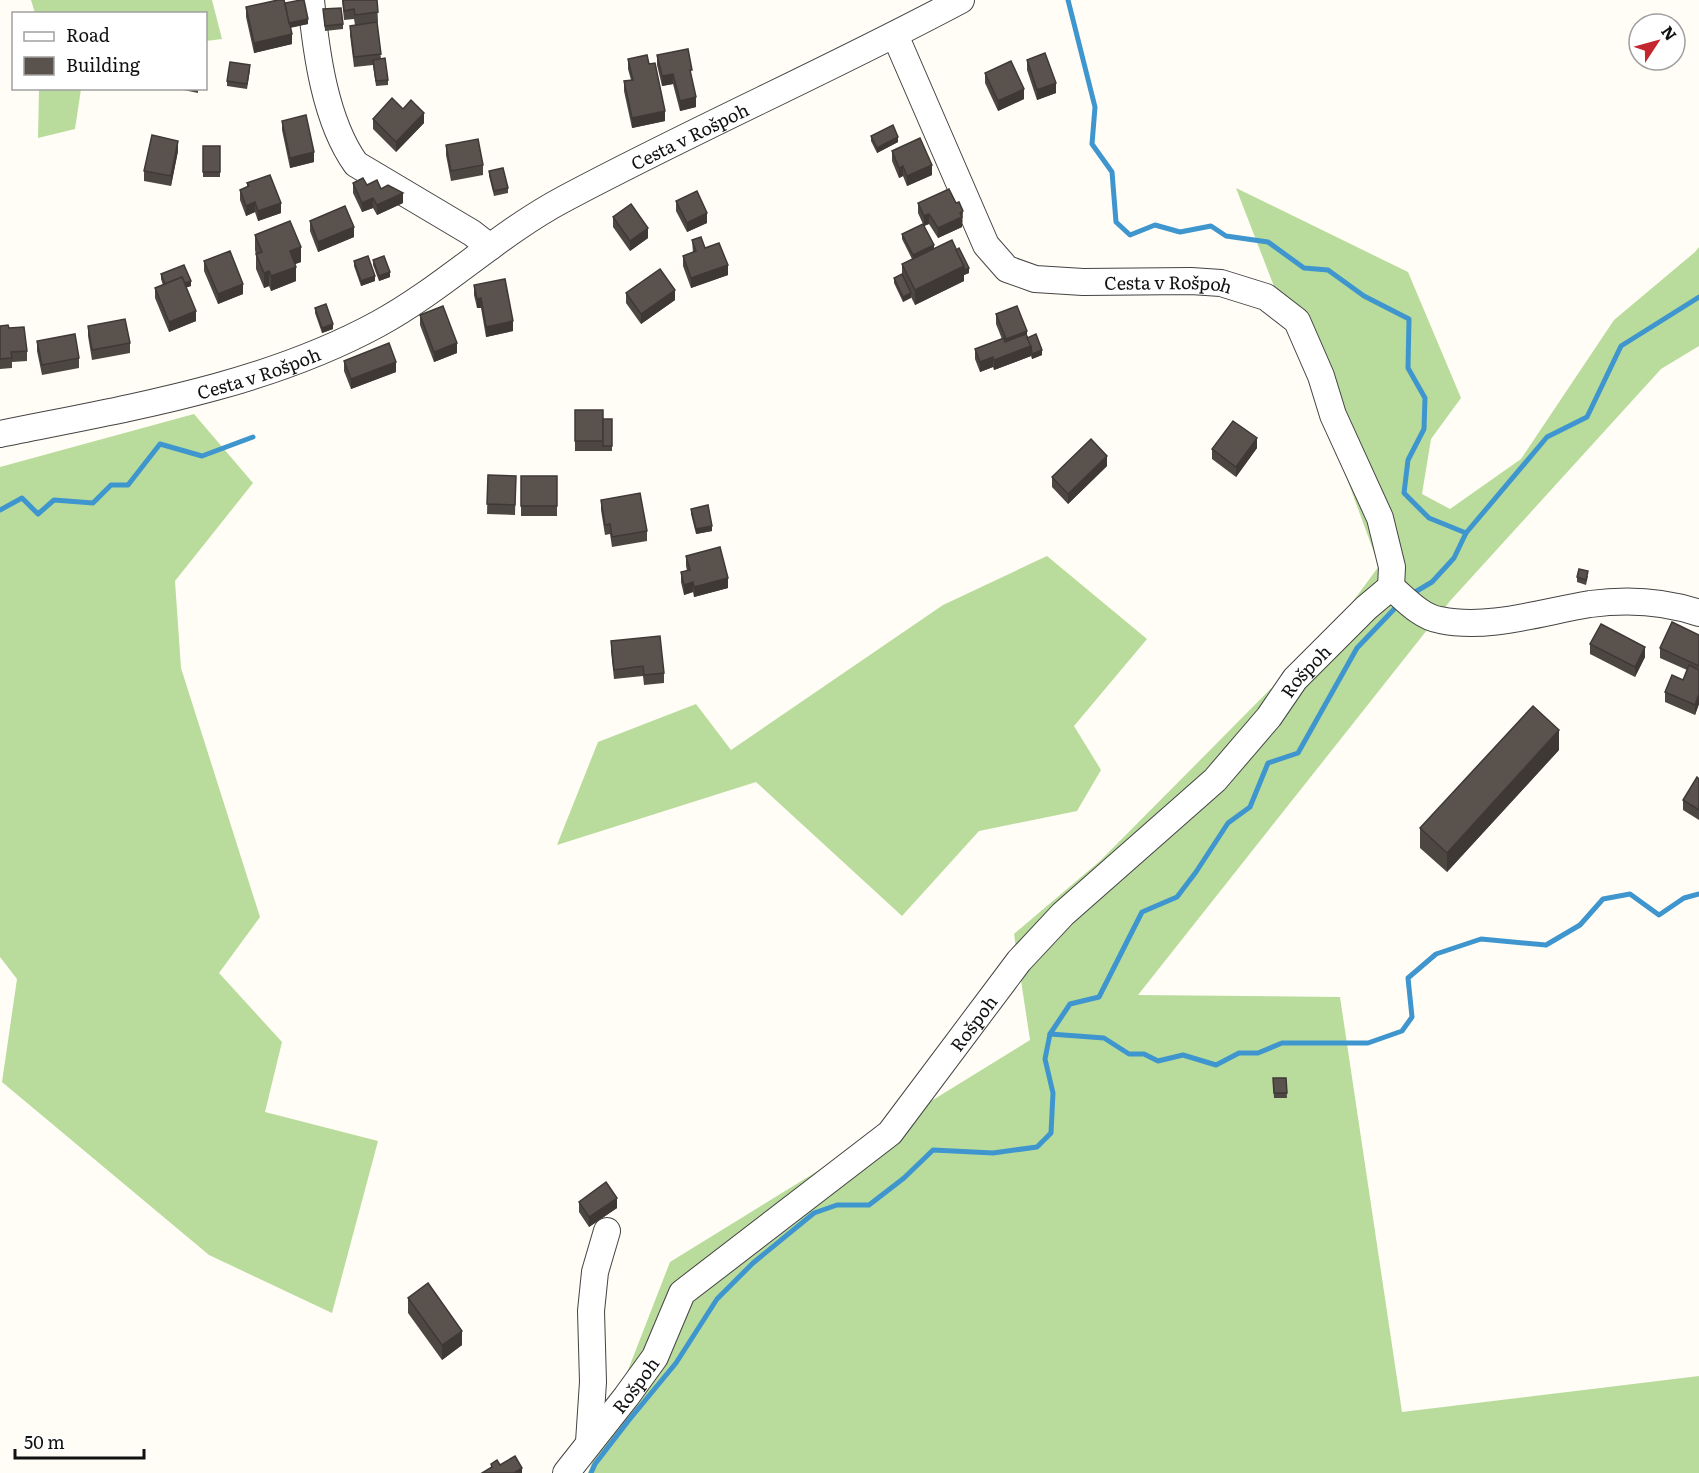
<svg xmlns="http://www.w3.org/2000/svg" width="1699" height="1473" viewBox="0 0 1699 1473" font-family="Literata,serif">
	<rect width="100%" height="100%" fill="#fffdf5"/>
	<!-- forest -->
	<g fill="#b9dc9c">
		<path d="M31,0H212L222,39L206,41V14L35,13Z"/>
		<path d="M39,89H81L75,129L38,138Z"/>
		<path d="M1236,188L1408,272L1461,398L1431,439L1422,494L1450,509L1521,459L1614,320L1695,252L1699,247V346L1661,369L1450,601L1138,995L1340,997L1402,1412L1699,1376V1473H588L670,1262L1030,1040L1014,934L1100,861L1340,619L1379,566L1324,416Z"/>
		<path d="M194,414L253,483L175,581L181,668L260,917L219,973L282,1042L265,1112L378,1141L332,1313L209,1255L2,1082L17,979L0,957V467Z"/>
		<path d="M1047,556L1147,639L1074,726L1101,770L1077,811L979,831L902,916L756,782L557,845L598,742L696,704L731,750L943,605Z"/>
	</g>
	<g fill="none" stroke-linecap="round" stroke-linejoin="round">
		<!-- stream -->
		<g stroke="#3f96cf" stroke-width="5">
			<path d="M1068,0L1095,107L1092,144L1112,172L1116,222L1130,235L1155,225L1180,232L1211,226L1226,236L1268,242L1304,268L1328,270L1364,296L1409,319L1408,368L1425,398L1424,429L1408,460L1404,493L1429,518L1466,533"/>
			<path d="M0,510L22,498L38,514L54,500L93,503L111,485H128L160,444L202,456L253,437"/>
			<path d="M1410,595L1432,582L1454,558L1466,533L1547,437L1587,417L1621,346L1699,297"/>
			<path d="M1050,1034L1104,1038L1129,1054H1144L1158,1061L1183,1055L1216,1065L1239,1053H1258L1282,1043H1368L1402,1031L1412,1017L1408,978L1436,954L1481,939L1546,945L1580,925L1603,899L1630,894L1659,915L1684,898L1699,894"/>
			<path d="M591,1473L595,1464L629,1420L676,1363L717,1299L753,1263L814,1213L837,1205H869L904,1178L933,1150L993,1153L1037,1147L1051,1133L1053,1093L1045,1059L1050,1034L1070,1004L1099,997L1142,912L1177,897L1196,872L1228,823L1250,807L1268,763L1298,753L1357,648L1400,603"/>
		</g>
		<!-- minor casing -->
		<g stroke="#444" stroke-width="28">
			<g id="minor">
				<path d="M311,0C316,52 325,121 356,164L472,233L490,247"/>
				<path id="s1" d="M895,35L986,245L1007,269L1035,279L1083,282L1191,281L1221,283L1266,297L1297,321L1321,376L1333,415L1380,518L1392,567L1391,587"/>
				<path id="s2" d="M0,434C128,408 262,387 378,324C444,288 498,234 564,199C695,129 830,70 961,0"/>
				<path d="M1391,587C1405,599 1421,617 1440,620C1489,630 1541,612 1590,604C1627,599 1664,601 1699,613"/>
				<path d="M589,1442L593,1382L591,1311L595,1272L607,1231"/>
				<path id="s3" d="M566,1473L626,1397L655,1357L682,1293L890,1133L1019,961L1063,914L1215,780L1269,717L1295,679L1366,608L1391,587"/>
			</g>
		</g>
		<!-- minor -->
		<use href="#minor" stroke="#fff" stroke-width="26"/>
	</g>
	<!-- wall -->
	<g fill="#4d4742">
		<path d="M342,0H377L378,22H377L381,59L388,80V85L376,86L373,65L354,67L350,35V26L355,25L354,19L344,20Z"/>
		<path d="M285,3L308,24L290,28L292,44L254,53L246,17V7Z"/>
		<path d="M323,9L343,24V29L325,31Z"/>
		<path d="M657,55L692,79L696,107L680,111L673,84L662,86L657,65Z"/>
		<path d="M628,59L649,64L665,121L632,128L624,91V81L631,80L628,69Z"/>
		<path d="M1027,60L1056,93L1037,100L1027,70Z"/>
		<path d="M250,70L247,89L227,86V81Z"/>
		<path d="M985,73L1024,99L998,111L985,83Z"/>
		<path d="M174,88H198V93Z"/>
		<path d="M403,109L424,123L396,152L373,129V119Z"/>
		<path d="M282,121L314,162L290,168L282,130Z"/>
		<path d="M871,136L898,142L877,153L871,141Z"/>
		<path d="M446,145L483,165V175L451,181L446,155Z"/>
		<rect x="203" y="146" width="17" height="31"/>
		<path d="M178,151L171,186L144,181V171Z"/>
		<path d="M892,151L932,175L907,186L903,176L899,178L892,161Z"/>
		<path d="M489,171L508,188V193L494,196L489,176Z"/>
		<path d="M247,183L281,213L258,221L255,212L246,216L240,200V190L247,187Z"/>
		<path d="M353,183L381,189L403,203L377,215L373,208L362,212L353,193Z"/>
		<path d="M676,201L707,223L687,232L676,211Z"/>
		<path d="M918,203L963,221L962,222V227L938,238L929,224L924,226L934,249L969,273L964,275V281L915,305L911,297L903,302L894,283V278L902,274V264L912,259L902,239V234L923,224L918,213Z"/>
		<path d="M613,217L648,238L630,251L613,227Z"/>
		<path d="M310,221L354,237L318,252L310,231Z"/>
		<path d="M255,235L301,262L295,264L296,281L271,291L269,286L264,288L256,269V255L255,250Z"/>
		<path d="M692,240L705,248L728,275L691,288L683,266V256L693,253Z"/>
		<path d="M373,260L390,277L379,281L373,265Z"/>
		<path d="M204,261L243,294L218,304L204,271Z"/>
		<path d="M354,261L375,281L361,286L354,266Z"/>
		<path d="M161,274L191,286L186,287L196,321L169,332L155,298V288L163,285L161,279Z"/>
		<path d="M474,285L513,331L486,337L481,308H477L474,295Z"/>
		<path d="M626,293L675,300L641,324L626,303Z"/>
		<path d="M315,308L333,329L322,333L315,313Z"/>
		<path d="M996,314L1027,336L1042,355L1032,359L1031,356L994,370L993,367L980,372L975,359V349L1002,339L996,324Z"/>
		<path d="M420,315L457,353L434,362L420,325Z"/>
		<path d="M0,326L9,328L27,351V361L12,362V368L0,369Z"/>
		<path d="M88,326L130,343V353L92,360L88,336Z"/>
		<path d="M37,341L79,358V368L42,375L37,351Z"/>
		<path d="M344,361L396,372L351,389L344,371Z"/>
		<path d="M575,410H603V443L612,419V451H575Z"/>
		<path d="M1257,448L1236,477L1212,459V449Z"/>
		<path d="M1107,466L1068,504L1052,487V477Z"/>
		<path d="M488,475L516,476L515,515L487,514Z"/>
		<rect x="521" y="476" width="36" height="40"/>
		<path d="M601,500L647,531V541L612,547L610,534L605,535L601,510Z"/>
		<path d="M691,509L712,531L696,534L691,514Z"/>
		<path d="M686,556L728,588L694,597L693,592L684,595L681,582V572L687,571L686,566Z"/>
		<path d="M1588,576L1586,585L1577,582V577Z"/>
		<path d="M1699,635V704L1695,715L1665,702V692L1683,680L1687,670L1660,658V648Z"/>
		<path d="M611,641L664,673V683L644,685L643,676L614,679L611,651Z"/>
		<path d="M1590,644L1645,657L1635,677L1590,654Z"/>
		<path d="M1559,750L1447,872L1420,848V828Z"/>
		<path d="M1699,779V820L1683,810V800Z"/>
		<path d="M1273,1078H1286L1287,1098H1274Z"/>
		<path d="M579,1202L617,1208L589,1227L579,1212Z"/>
		<path d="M408,1298L462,1345L442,1360L408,1313Z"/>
	</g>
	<!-- shaded-wall -->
	<g fill="#3f3936">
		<path d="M308,19V24L288,28V23Z"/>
		<path d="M292,34V44L254,53V43Z"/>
		<path d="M673,74V84L662,86V76Z"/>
		<path d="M1056,83V93L1037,100V90Z"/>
		<path d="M1024,89V99L998,111V101Z"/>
		<path d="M696,97V107L680,111V101Z"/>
		<path d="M665,111V121L632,128V118Z"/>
		<path d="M424,113V123L396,152V142Z"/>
		<path d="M898,137V142L877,153V148Z"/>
		<path d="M178,141V151L171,186V176Z"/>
		<path d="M314,152V162L290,168V158Z"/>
		<path d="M932,165V175L907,186V176Z"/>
		<path d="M903,166V176L899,178V168Z"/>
		<path d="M403,193V203L377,215V205Z"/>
		<path d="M373,198V208L362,212V203Z"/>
		<path d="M255,202V212L246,216V206Z"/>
		<path d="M281,203V213L258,221V211Z"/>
		<path d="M963,211L962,227L938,238V228Z"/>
		<path d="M707,213V223L687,232V223Z"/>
		<path d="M929,214V224L924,226V216Z"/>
		<path d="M354,227V237L318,252V242Z"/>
		<path d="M648,228V238L630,251V241Z"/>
		<path d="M934,245V250L913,260V255Z"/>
		<path d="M301,247V262L290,266V251Z"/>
		<path d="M728,265V275L691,288V278Z"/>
		<path d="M964,266L969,268V273L964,275V281L915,305V290Z"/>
		<path d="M296,267V281L271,291V276Z"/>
		<path d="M269,271V286L264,288V273Z"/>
		<path d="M390,272V277L379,281V276Z"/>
		<path d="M375,276V281L361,286V281Z"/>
		<path d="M191,281V286L167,294V289Z"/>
		<path d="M243,284V294L218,304V294Z"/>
		<path d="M675,290V300L641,324V314Z"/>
		<path d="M911,293V298L903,302V297Z"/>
		<path d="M481,298V308H477V299Z"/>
		<path d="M196,311V321L169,332V322Z"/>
		<path d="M513,321V331L486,337V327Z"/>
		<path d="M333,324V329L322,333V328Z"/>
		<path d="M1027,331V341L1006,349V339Z"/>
		<path d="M457,343V353L434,362V352Z"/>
		<path d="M1031,346V356L994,370V360Z"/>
		<path d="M1042,350V355L1032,359V354Z"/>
		<path d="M993,357V367L980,372V362Z"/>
		<path d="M396,362V372L351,389V379Z"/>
		<path d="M1257,438V448L1236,477V467Z"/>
		<path d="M1107,456V466L1068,504V494Z"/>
		<path d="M712,526V531L696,534V529Z"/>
		<path d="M728,578V588L694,597V587Z"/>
		<path d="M693,582V592L684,595V585Z"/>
		<path d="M1645,647V657L1635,677V667Z"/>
		<path d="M1699,694V704L1695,715V705Z"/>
		<path d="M1559,730V750L1447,872V853Z"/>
		<path d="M617,1198V1208L589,1227V1217Z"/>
		<path d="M462,1331V1345L442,1360V1345Z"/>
		<path d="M522,1468V1473H514Z"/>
	</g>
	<!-- building -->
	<g fill="#5a524d" stroke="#3f3936" stroke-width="1.5">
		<path d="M278,0H284L292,34L254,43L246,7Z"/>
		<path d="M301,0H304L308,19L289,23L285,3Z"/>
		<path d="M343,0H377L378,12L355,15L354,9L344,11Z"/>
		<path d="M341,8L343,24L325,26L323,9Z"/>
		<path d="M377,22L381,54L354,57L350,26Z"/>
		<path d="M688,49L692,70H690L696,97L680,101L673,74L662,76L657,55Z"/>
		<path d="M1045,53L1056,83L1037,90L1027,60Z"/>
		<path d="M647,55L649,64L655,63L665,111L632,118L624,81L633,80L628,59Z"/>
		<path d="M385,58L388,80L376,81L373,60Z"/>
		<path d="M1011,61L1024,89L998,101L985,73Z"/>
		<path d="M230,62L250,65L247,84L227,81Z"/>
		<path d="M392,98L403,109L411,100L424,113L396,142L373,119Z"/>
		<path d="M306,115L314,152L290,158L282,121Z"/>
		<path d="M893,125L898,137L877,148L871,136Z"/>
		<path d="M152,135L178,141L171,176L144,171Z"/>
		<path d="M920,138L932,165L907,176L903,166L899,168L892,151Z"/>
		<path d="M478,139L483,165L451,171L446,145Z"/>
		<rect x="203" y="146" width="17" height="26"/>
		<path d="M503,168L508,188L494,191L489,171Z"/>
		<path d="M270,175L281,203L258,211L255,202L246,206L240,190L249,186L247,183Z"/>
		<path d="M363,178L367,185L377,180L381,189L388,185L403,193L377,205L373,198L362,203L353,183Z"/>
		<path d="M949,189L956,203L959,202L963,211L960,213L962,217L938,228L929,214L924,216L918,203Z"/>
		<path d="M697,191L707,213L687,223L676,201Z"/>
		<path d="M631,204L648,228L630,241L613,217Z"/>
		<path d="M345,206L354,227L318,242L310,221Z"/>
		<path d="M290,221L301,247L290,251L296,267L271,276L269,271L264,273L256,254L262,252L255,235Z"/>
		<path d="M923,224L934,245L913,255L902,234Z"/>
		<path d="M701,237L705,248L719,243L728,265L691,278L683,256L696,251L692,240Z"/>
		<path d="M952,240L964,266L915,290L902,264Z"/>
		<path d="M959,248L969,268L964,270V266L956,250Z"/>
		<path d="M230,251L243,284L218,294L204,261Z"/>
		<path d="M368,256L375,276L361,281L354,261Z"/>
		<path d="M384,256L390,272L379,276L373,260Z"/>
		<path d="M184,265L191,281L185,283L182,277L165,284L161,274Z"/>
		<path d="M660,269L675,290L641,314L626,293Z"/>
		<path d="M902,274L911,293L903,297L894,278Z"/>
		<path d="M182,277L196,311L169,322L155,288Z"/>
		<path d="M505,279L513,321L486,327L481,298L477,299L474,285Z"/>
		<path d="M326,304L333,324L322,328L315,308Z"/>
		<path d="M443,306L457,343L434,352L420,315Z"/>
		<path d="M1017,306L1027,331L1006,339L996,314Z"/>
		<path d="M125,319L130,343L92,350L88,326Z"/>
		<path d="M8,325L9,328L24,327L27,351L11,352L12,358L0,359V326Z"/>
		<path d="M75,334L79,358L42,365L37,341Z"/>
		<path d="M1026,334L1031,346L994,360L993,357L980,362L975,349L1004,338L1005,342Z"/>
		<path d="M1036,334L1042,350L1032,354L1031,346L1027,338Z"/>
		<path d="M389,343L396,362L351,379L344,361Z"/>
		<rect x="575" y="410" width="28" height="31"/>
		<rect x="603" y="419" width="9" height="27"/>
		<path d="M1233,421L1257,438L1236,467L1212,449Z"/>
		<path d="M1091,439L1107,456L1068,494L1052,477Z"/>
		<path d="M488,475L516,476L515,505L487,504Z"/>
		<rect x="521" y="476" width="36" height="30"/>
		<path d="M640,493L647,531L612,537L610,524L605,525L601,500Z"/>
		<path d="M708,505L712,526L696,529L691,509Z"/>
		<path d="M720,547L728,578L694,587L693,582L684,585L681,572L690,570L686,556Z"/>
		<path d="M1579,569L1588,571L1586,580L1577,577Z"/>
		<path d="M1672,622L1699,635V666L1660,648Z"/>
		<path d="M1601,624L1645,647L1635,667L1590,644Z"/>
		<path d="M660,636L664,673L644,675L643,666L614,670L611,641Z"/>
		<path d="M1689,665L1699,670V694L1695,705L1665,692L1672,675L1683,680Z"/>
		<path d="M1533,706L1559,730L1447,853L1420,828Z"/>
		<path d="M1697,777L1699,779V810L1683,800Z"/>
		<path d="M1273,1078H1286L1287,1093H1274Z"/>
		<path d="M606,1182L617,1198L589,1217L579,1202Z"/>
		<path d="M428,1283L462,1331L442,1345L408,1298Z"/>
		<path d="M515,1456L522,1468L514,1473H482L492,1467L491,1464L497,1460L500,1465Z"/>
	</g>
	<g text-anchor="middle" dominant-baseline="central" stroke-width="6" stroke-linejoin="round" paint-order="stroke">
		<!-- street labels -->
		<g font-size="18" fill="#111" stroke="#fff">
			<text stroke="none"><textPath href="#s2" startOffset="760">Cesta v Rošpoh</textPath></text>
			<text stroke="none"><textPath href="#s1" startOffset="424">Cesta v Rošpoh</textPath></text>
			<text stroke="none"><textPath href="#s2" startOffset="266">Cesta v Rošpoh</textPath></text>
			<text stroke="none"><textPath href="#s3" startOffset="1102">Rošpoh</textPath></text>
			<text stroke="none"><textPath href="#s3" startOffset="616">Rošpoh</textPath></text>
			<text stroke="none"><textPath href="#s3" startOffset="112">Rošpoh</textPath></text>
		</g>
	</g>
	<!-- legend -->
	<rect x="12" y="12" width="195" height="78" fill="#ffffff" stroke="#a0a0a0" stroke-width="1.5"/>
	<rect x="24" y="32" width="30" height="9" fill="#ffffff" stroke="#a0a0a0" stroke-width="1.5"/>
	<text x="66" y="42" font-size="18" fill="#111111">Road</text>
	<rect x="24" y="57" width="30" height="18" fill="#5a524d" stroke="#a0a0a0" stroke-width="1.5"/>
	<text x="66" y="72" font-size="18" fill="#111111">Building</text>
	<!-- north arrow -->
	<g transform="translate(1657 42) rotate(54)"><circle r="28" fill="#ffffff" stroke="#a0a0a0" stroke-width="1.5"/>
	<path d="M0-4.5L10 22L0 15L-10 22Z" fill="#c4262e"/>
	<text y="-9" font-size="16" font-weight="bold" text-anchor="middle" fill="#111111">N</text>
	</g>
	<!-- scale -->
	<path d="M15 1449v9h129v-9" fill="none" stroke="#111111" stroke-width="3"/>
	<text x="24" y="1449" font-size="18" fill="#111111" stroke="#ffffff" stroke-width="4.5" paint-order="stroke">50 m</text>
</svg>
